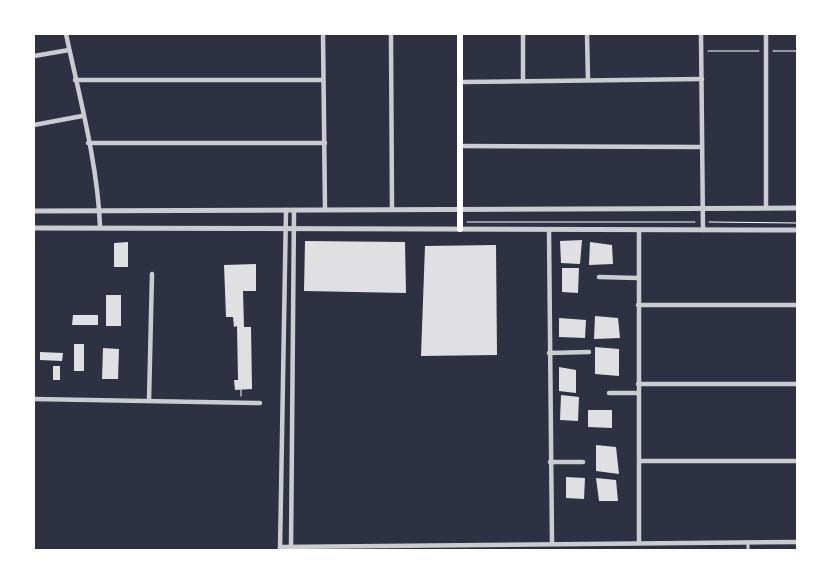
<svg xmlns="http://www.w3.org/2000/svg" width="831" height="584" viewBox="0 0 831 584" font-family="Literata,serif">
	<rect width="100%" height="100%" fill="#2d3142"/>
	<!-- building -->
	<g fill="#e0e0e3">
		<path d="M582,240L580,264L561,263L560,241Z"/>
		<path d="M305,241L405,242L406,293L304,291Z"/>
		<path d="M128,242V267H114V243Z"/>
		<path d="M590,242L612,245L613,264L589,265Z"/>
		<path d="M496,245L497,355L421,356L425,246Z"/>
		<path d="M256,264V291H243L244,327H251L252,389L235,390L234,380H238L237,326L234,327L233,317H226L224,265Z"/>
		<path d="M562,268H579L578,293L562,292Z"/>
		<rect x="106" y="295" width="15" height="31"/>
		<path d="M73,315H98V325H72Z"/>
		<path d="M595,316L618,318L620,338L594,339Z"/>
		<path d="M559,318L586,320L585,338L559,337Z"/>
		<rect x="74" y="344" width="10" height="27"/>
		<path d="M595,347L619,349V376L595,374Z"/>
		<path d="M103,348L119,349L118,379H102Z"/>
		<path d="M40,352L63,353L62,361L40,360Z"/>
		<rect x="53" y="366" width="7" height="14"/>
		<path d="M559,367L576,370V393L559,391Z"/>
		<path d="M561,395L579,397L578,421L560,420Z"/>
		<path d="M588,410H612V428L588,427Z"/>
		<path d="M596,445L616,447L619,474L596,471Z"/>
		<path d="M566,477L585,478L584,499L566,498Z"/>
		<path d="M596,478L616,480L618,501H599Z"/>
	</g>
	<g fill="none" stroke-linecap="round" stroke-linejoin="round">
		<!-- path -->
		<g stroke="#fff" stroke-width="1">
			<path d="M708,51H759"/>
			<path d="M773,51H797"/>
			<path d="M467,222H695"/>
			<path d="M709,222L797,223"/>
			<path d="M241,390V396"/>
		</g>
		<!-- pedestrian -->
		<path stroke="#caccd0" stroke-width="3" d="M748,550V542"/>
		<!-- minor -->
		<g stroke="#caccd0" stroke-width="4.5">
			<path d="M66,34C79,95 98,165 100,227"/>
			<path d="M323,34L325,210"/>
			<path d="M391,34L392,210"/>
			<path d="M587,34L588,80"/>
			<path d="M701,34L703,230"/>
			<path d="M34,56L69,50"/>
			<path d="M75,80H323"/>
			<path d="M523,80V34"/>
			<path d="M460,82L702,79"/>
			<path d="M34,125L82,116"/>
			<path d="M88,143H325"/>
			<path d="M460,146L702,147"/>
			<path d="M766,208V34"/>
			<path d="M549,230L552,543"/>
			<path d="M639,230V542"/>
			<path d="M599,277L638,278"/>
			<path d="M638,305H797"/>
			<path d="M549,353L589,352"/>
			<path d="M638,384H797"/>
			<path d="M609,393H638"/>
			<path d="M34,399L260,403"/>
			<path d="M149,401L152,274"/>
			<path d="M639,461H797"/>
			<path d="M550,462H583"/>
			<path d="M280,547L797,542"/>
			<path d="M280,550L286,210"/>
			<path d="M291,550L294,210"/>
		</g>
		<!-- tertiary -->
		<g stroke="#caccd0" stroke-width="5">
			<path d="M34,211L797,208"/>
			<path d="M34,228L797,230"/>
		</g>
		<!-- secondary -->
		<path stroke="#fff" stroke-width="6" d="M460,34V229"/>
	</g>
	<!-- border -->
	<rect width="831" height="584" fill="none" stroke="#ffffff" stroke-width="70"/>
</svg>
